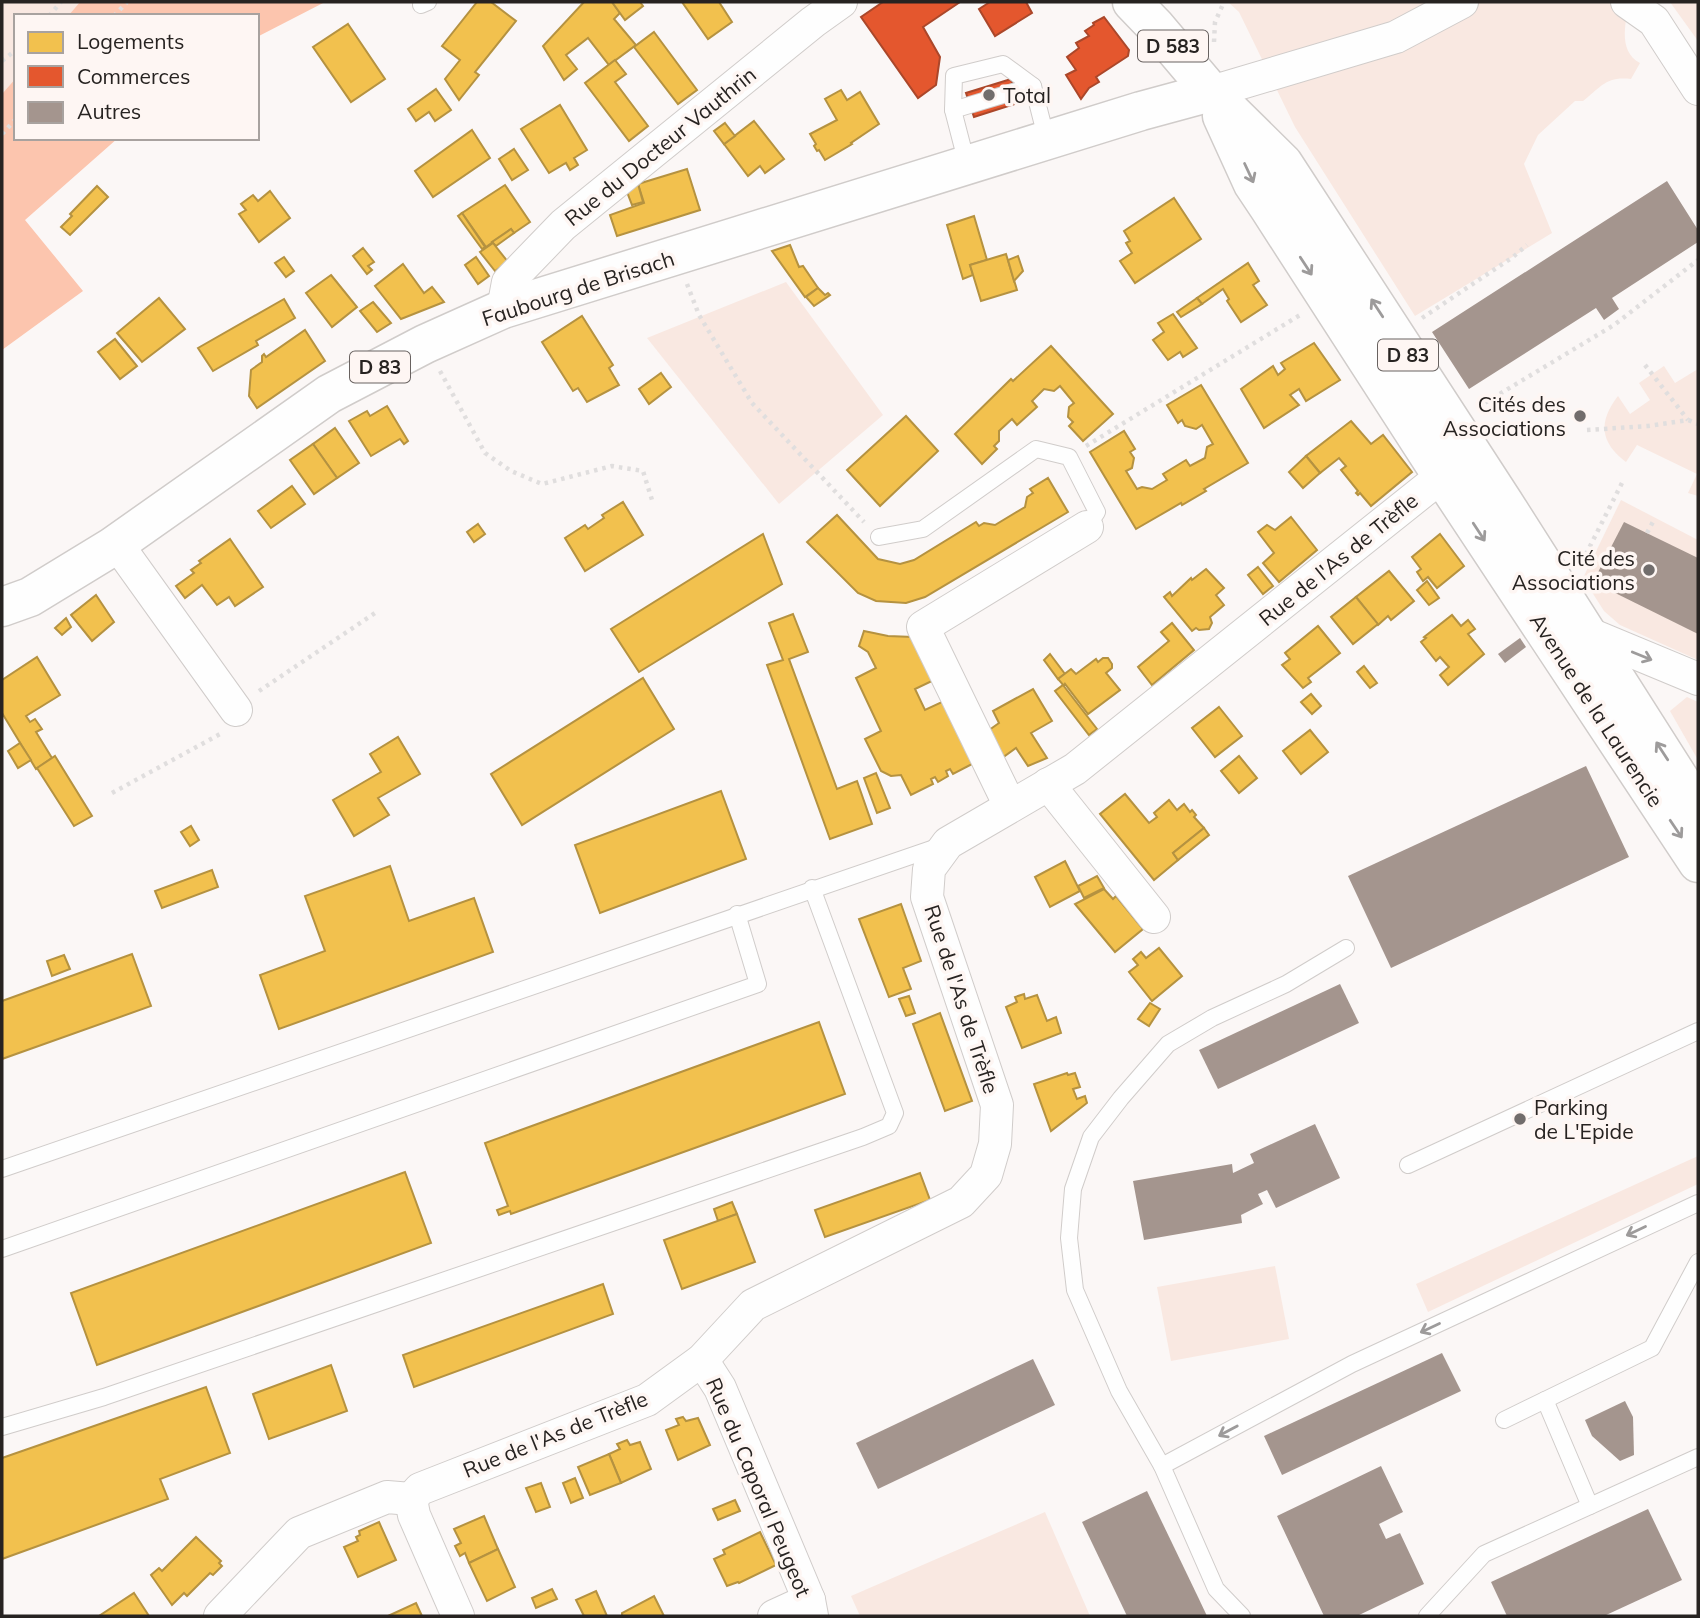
<svg xmlns="http://www.w3.org/2000/svg" width="1700" height="1618" viewBox="0 0 1700 1618" font-family="Mulish,sans-serif">
	<rect width="100%" height="100%" fill="#fbf7f6"/>
	<!-- green -->
	<g fill="#f9e8e1">
		<path d="M2,2H80L68,16H16V78L2,94Z"/>
		<path d="M1228,2H1645L1627,14C1624,31 1621,53 1640,63L1631,79C1606,76 1601,87 1583,101H1575L1538,135L1524,164L1552,233L1415,316L1295,127L1239,12Z"/>
		<path d="M1670,2H1698V41Z"/>
		<path d="M786,282L883,415L779,504L647,338Z"/>
		<path d="M1664,366L1675,383L1698,369V496L1688,493L1697,474L1637,445L1626,462C1600,442 1598,422 1618,396L1630,414L1650,400L1639,383Z"/>
		<path d="M1621,500L1698,540V660L1620,625L1604,611L1583,578Z"/>
		<path d="M1687,697L1698,702V760L1670,711Z"/>
		<path d="M1698,1156V1184L1428,1312L1416,1284Z"/>
		<path d="M1275,1266L1289,1339L1171,1361L1157,1287Z"/>
		<path d="M1045,1512L1090,1616H860L851,1596Z"/>
	</g>
	<!-- forest -->
	<g fill="#fcc5ae">
		<path d="M80,2H325L257,37V16H68Z"/>
		<path d="M16,78V138H118L25,220L83,291L2,350V94Z"/>
	</g>
	<!-- homes -->
	<g fill="#f2c14e" stroke="#b59240" stroke-width="2">
		<path d="M477,2H491L516,21L475,72L479,75L459,100L445,79L460,60L442,46Z"/>
		<path d="M584,2H612L620,13L614,19L636,45L609,65L588,38L566,55L577,69L564,80L543,46Z"/>
		<path d="M612,2H640L643,6L625,20Z"/>
		<path d="M682,2H719L732,22L708,39Z"/>
		<path d="M348,24L385,79L351,102L313,47Z"/>
		<path d="M654,32L697,90L678,104L634,47Z"/>
		<path d="M615,60L626,74L615,82L648,126L629,141L585,83Z"/>
		<path d="M436,89L451,110L435,121L429,112L416,121L408,109Z"/>
		<path d="M841,90L847,100L860,92L879,124L851,143L852,144L825,160L819,150L817,151L814,146L816,144L810,134L837,120L825,99Z"/>
		<path d="M560,105L587,150L574,158L578,165L570,170L566,163L549,173L521,129Z"/>
		<path d="M754,121L784,159L765,173L760,166L748,176L724,144Z"/>
		<path d="M725,123L735,136L724,144L714,131Z"/>
		<path d="M472,130L490,158L433,197L415,171Z"/>
		<path d="M514,149L528,170L512,180L499,159Z"/>
		<path d="M687,169L700,210L617,236L610,215L644,203L638,184Z"/>
		<path d="M624,184H638L643,202L632,205Z"/>
		<path d="M505,185L530,222L514,233L511,229L486,247L462,213Z"/>
		<path d="M97,186L108,197L70,235L61,227L72,216L70,214Z"/>
		<path d="M270,191L290,218L259,242L239,214L246,210L241,204L253,195L258,201Z"/>
		<path d="M1174,198L1201,239L1135,283L1120,261L1132,253L1126,243L1130,241L1124,231Z"/>
		<path d="M462,213L485,247L482,249L458,216Z"/>
		<path d="M974,216L987,260L970,265L973,275L963,279L947,225Z"/>
		<path d="M511,229L514,233L496,246L492,242Z"/>
		<path d="M493,243L508,262L495,271L480,252Z"/>
		<path d="M790,245L799,267L803,266L818,288L805,297L772,251Z"/>
		<path d="M363,248L374,262L368,266L372,270L367,274L353,256Z"/>
		<path d="M1006,254L1017,290L981,301L970,265Z"/>
		<path d="M1018,256L1023,271L1014,281L1008,260Z"/>
		<path d="M284,257L294,271L286,277L275,263Z"/>
		<path d="M476,257L489,276L478,284L465,265Z"/>
		<path d="M1248,263L1259,281L1253,285L1267,305L1241,322L1227,301L1229,299L1223,289L1202,304L1197,298Z"/>
		<path d="M403,264L424,293L432,287L444,302L401,319L375,286Z"/>
		<path d="M331,275L357,307L332,327L306,293Z"/>
		<path d="M818,288L825,295L828,293L830,295L814,306L806,297Z"/>
		<path d="M159,298L185,329L142,362L117,333Z"/>
		<path d="M1197,298L1202,304L1181,317L1177,312Z"/>
		<path d="M284,299L295,318L256,341L258,345L213,371L198,348Z"/>
		<path d="M373,302L391,323L377,332L360,311Z"/>
		<path d="M1173,314L1197,348L1183,357L1180,352L1168,360L1153,340L1164,332L1158,323Z"/>
		<path d="M582,316L613,365L609,368L619,385L587,402L578,388L573,391L542,342Z"/>
		<path d="M305,330L325,361L257,408L249,396L251,370L262,362V356L264,354L266,357Z"/>
		<path d="M115,339L137,366L120,379L98,352Z"/>
		<path d="M1314,343L1340,380L1306,401L1299,389L1290,395L1299,405L1264,428L1241,389L1273,366L1278,375L1285,369L1281,363Z"/>
		<path d="M1051,346L1113,414L1083,441L1069,426L1073,422L1068,417L1069,407L1074,403L1060,386L1054,391L1044,389L1032,401L1037,407L1017,425L1012,419L999,431V441L994,446L997,449L982,464L955,434L1011,379L1013,381Z"/>
		<path d="M661,373L671,387L649,404L639,389Z"/>
		<path d="M1201,385L1248,463L1204,489L1206,491L1182,505L1181,503L1136,529L1090,452L1124,431L1135,449L1130,452L1134,458L1132,468L1126,471L1137,489L1142,487L1152,489L1167,480L1163,474L1186,460L1190,466L1205,458L1207,447L1213,444L1202,425L1196,429L1185,426L1182,420L1178,423L1167,405Z"/>
		<path d="M387,406L408,441L404,444L400,439L371,456L349,421L367,411L370,416Z"/>
		<path d="M906,416L938,451L880,506L847,470Z"/>
		<path d="M1351,421L1371,444L1383,435L1412,472L1371,506L1360,493L1358,495L1356,493L1358,491L1341,470L1346,466L1339,458L1320,473L1306,456Z"/>
		<path d="M335,428L359,463L337,478L313,444Z"/>
		<path d="M313,444L337,478L314,494L290,460Z"/>
		<path d="M1306,456L1320,473L1303,488L1289,472Z"/>
		<path d="M1048,478L1068,512L925,597L906,603L876,601L858,593L807,542L837,515L878,559L900,564L914,560L976,522L979,526L984,523L995,525L1025,507L1027,497L1033,493L1030,489Z"/>
		<path d="M292,486L305,504L271,528L258,511Z"/>
		<path d="M623,502L643,535L585,571L565,538L585,525L588,529L604,518L602,515Z"/>
		<path d="M1291,517L1317,550L1279,582L1263,563L1274,553L1258,532L1267,525L1275,530Z"/>
		<path d="M478,524L485,534L474,542L467,532Z"/>
		<path d="M763,534L782,584L639,672L611,629Z"/>
		<path d="M1440,534L1464,566L1437,588L1428,577L1423,581L1417,572L1421,569L1412,557Z"/>
		<path d="M230,539L263,587L235,606L229,597L217,605L202,585L185,598L176,586L194,573L191,570L201,563L199,561Z"/>
		<path d="M1258,567L1273,586L1263,594L1248,575Z"/>
		<path d="M1206,569L1224,588L1216,595L1224,605L1210,617L1212,623L1209,629L1199,630L1196,628L1192,631L1164,597L1170,592L1172,596L1191,578L1192,580Z"/>
		<path d="M1389,571L1414,601L1391,620L1388,616L1378,625L1356,597Z"/>
		<path d="M1427,581L1439,598L1429,605L1417,590Z"/>
		<path d="M96,595L114,622L92,641L71,615Z"/>
		<path d="M1356,597L1378,624L1353,644L1331,617Z"/>
		<path d="M793,614L808,652L789,659L837,789L857,781L872,824L830,839L767,665L783,660L769,623Z"/>
		<path d="M1452,615L1461,626L1468,620L1475,629L1468,634L1484,654L1448,685L1440,675L1449,667L1440,657L1436,661L1421,642L1426,638L1424,637Z"/>
		<path d="M66,618L71,627L62,635L55,628Z"/>
		<path d="M1172,623L1194,650L1152,685L1138,667L1169,641L1161,632Z"/>
		<path d="M1318,626L1340,653L1308,678L1311,682L1303,688L1282,665L1290,659L1285,653Z"/>
		<path d="M864,631L888,636L913,637L934,680L915,689L925,710L944,701L974,763L953,774L950,769L946,771L948,776L938,782L935,777L931,779L933,784L911,795L901,775L891,776L881,771L865,739L881,731L856,678L876,668L868,652L859,646Z"/>
		<path d="M1050,654L1065,674L1058,679L1044,660Z"/>
		<path d="M37,657L60,695L26,716L30,722L35,719L42,729L36,732L52,758L36,769L2,713V680Z"/>
		<path d="M1103,658H1108L1112,664V668L1106,673L1120,690L1088,714L1065,684L1064,686L1058,679L1071,669L1076,674L1096,659L1098,662Z"/>
		<path d="M1364,666L1377,683L1370,688L1357,672Z"/>
		<path d="M643,678L674,729L522,825L491,774Z"/>
		<path d="M1063,685L1097,729L1089,735L1055,691Z"/>
		<path d="M1033,689L1052,721L1031,733L1047,758L1028,766L1016,748L1002,758L985,733L999,723L993,711Z"/>
		<path d="M1311,694L1321,706L1312,714L1301,702Z"/>
		<path d="M1219,707L1242,736L1215,757L1192,728Z"/>
		<path d="M1310,730L1328,752L1301,774L1283,751Z"/>
		<path d="M398,737L420,774L378,798L389,815L354,836L333,800L381,772L370,754Z"/>
		<path d="M20,743L31,760L18,768L8,751Z"/>
		<path d="M55,756L92,816L74,826L37,768Z"/>
		<path d="M1239,756L1257,778L1239,793L1221,771Z"/>
		<path d="M876,773L890,808L877,813L864,778Z"/>
		<path d="M721,791L746,859L600,913L575,845Z"/>
		<path d="M1125,794L1149,823L1157,817L1154,813L1169,800L1177,810L1184,804L1190,812L1192,810L1196,815L1194,817L1204,828L1173,853L1178,860L1154,880L1100,814Z"/>
		<path d="M191,826L199,840L190,846L181,832Z"/>
		<path d="M1204,828L1209,835L1178,860L1173,853Z"/>
		<path d="M1065,861L1080,891L1050,907L1035,877Z"/>
		<path d="M390,866L409,921L474,898L493,952L279,1029L260,975L325,951L305,896Z"/>
		<path d="M212,870L218,887L162,908L155,891Z"/>
		<path d="M1097,876L1104,888L1084,898L1078,886Z"/>
		<path d="M1104,889L1113,899L1116,896L1143,929L1115,952L1075,904Z"/>
		<path d="M901,904L921,961L903,968L911,989L889,997L859,919Z"/>
		<path d="M1159,948L1182,976L1152,1001L1129,972L1138,965L1133,959L1141,952L1146,958Z"/>
		<path d="M132,954L151,1006L2,1059V1001Z"/>
		<path d="M64,955L70,969L52,976L47,961Z"/>
		<path d="M1024,994L1025,999L1037,995L1047,1021L1056,1017L1061,1033L1022,1048L1006,1007L1017,1002L1015,997Z"/>
		<path d="M909,996L915,1013L906,1016L899,999Z"/>
		<path d="M1150,1003L1160,1009L1149,1026L1138,1019Z"/>
		<path d="M940,1013L972,1101L945,1111L913,1024Z"/>
		<path d="M819,1022L845,1094L511,1214L510,1211L499,1215L497,1210L508,1206L485,1143Z"/>
		<path d="M1067,1073L1068,1075L1075,1073L1080,1087L1073,1089L1077,1099L1085,1096L1087,1103L1051,1131L1034,1084Z"/>
		<path d="M405,1172L431,1243L97,1365L71,1293Z"/>
		<path d="M920,1173L930,1200L825,1237L815,1210Z"/>
		<path d="M732,1202L737,1214L718,1221L714,1209Z"/>
		<path d="M737,1214L755,1262L682,1289L664,1240Z"/>
		<path d="M603,1284L613,1314L414,1387L403,1355Z"/>
		<path d="M331,1365L347,1411L269,1439L253,1394Z"/>
		<path d="M206,1387L230,1453L160,1479L168,1499L2,1559V1458Z"/>
		<path d="M683,1417L686,1421L698,1418L710,1445L678,1460L666,1430L679,1425L676,1419Z"/>
		<path d="M627,1440L630,1445L640,1442L651,1469L621,1483L609,1454L620,1449L617,1444Z"/>
		<path d="M609,1454L621,1483L590,1495L578,1467Z"/>
		<path d="M575,1478L583,1498L571,1503L563,1483Z"/>
		<path d="M541,1483L550,1507L536,1512L526,1488Z"/>
		<path d="M735,1500L740,1511L718,1520L713,1509Z"/>
		<path d="M484,1516L498,1549L469,1563L465,1553L460,1556L455,1546L461,1543L454,1529Z"/>
		<path d="M379,1522L396,1560L358,1577L344,1547L358,1541L356,1537L360,1535L359,1531Z"/>
		<path d="M760,1532L776,1565L739,1583L738,1582L727,1586L714,1559L725,1554L723,1550Z"/>
		<path d="M196,1537L221,1561L219,1563L222,1566L213,1575L210,1573L187,1596L184,1593L172,1605L151,1575L159,1568L162,1571Z"/>
		<path d="M498,1549L515,1587L487,1601L469,1563Z"/>
		<path d="M552,1589L557,1599L536,1608L532,1598Z"/>
		<path d="M596,1591L607,1616H584L576,1600Z"/>
		<path d="M134,1593L149,1616H99Z"/>
		<path d="M654,1596L664,1616H622V1613Z"/>
		<path d="M416,1603L422,1616H388Z"/>
	</g>
	<!-- shops -->
	<g fill="#e4572e" stroke="#ab472a" stroke-width="2">
		<path d="M883,2H960L923,27L940,57L936,85L918,98L861,17Z"/>
		<path d="M990,2H1026L1032,13L995,36L979,9Z"/>
		<path d="M1104,17L1129,50L1128,56L1096,77L1099,82L1089,88L1081,99L1066,75L1076,70L1067,57L1079,48L1076,43L1089,36L1085,31L1094,25L1093,23Z"/>
		<path d="M1011,79L1018,103L974,117L966,93Z"/>
	</g>
	<!-- building -->
	<g fill="#a4958e">
		<path d="M1667,181L1698,230V242L1612,298L1619,309L1604,320L1596,308L1469,389L1432,332Z"/>
		<path d="M1624,522L1698,558V634L1593,582Z"/>
		<path d="M1520,638L1526,647L1505,663L1498,654Z"/>
		<path d="M1586,766L1629,857L1391,968L1348,876Z"/>
		<path d="M1340,984L1359,1023L1218,1089L1199,1050Z"/>
		<path d="M1315,1124L1340,1178L1276,1208L1267,1190L1258,1194L1263,1204L1241,1215L1242,1223L1144,1240L1133,1181L1232,1164L1233,1173L1254,1163L1250,1154Z"/>
		<path d="M1442,1353L1461,1391L1282,1475L1264,1436Z"/>
		<path d="M1033,1359L1055,1405L878,1489L856,1443Z"/>
		<path d="M1625,1401L1633,1417L1634,1455L1620,1461L1592,1436L1585,1420Z"/>
		<path d="M1381,1466L1403,1512L1379,1524L1386,1539L1400,1533L1424,1584L1357,1616H1324L1277,1516Z"/>
		<path d="M1147,1491L1198,1597L1207,1616H1127L1082,1522Z"/>
		<path d="M1648,1509L1682,1580L1604,1616H1507L1491,1582Z"/>
	</g>
	<g fill="none" stroke-linecap="round" stroke-linejoin="round">
		<!-- service casing -->
		<g stroke="#d0ccca" stroke-width="18">
			<g id="service">
				<path d="M421,5L428,2"/>
				<path d="M953,110L1033,86"/>
				<path d="M967,164L953,110L954,76L1003,64L1033,86L1047,141"/>
				<path d="M879,537L923,529L1036,449L1069,457L1097,512L1087,527"/>
				<path d="M1408,1165L1698,1031"/>
				<path d="M2,1169L943,845"/>
				<path d="M2,1249L758,984L737,914"/>
				<path d="M1545,1400L1652,1348L1698,1262"/>
				<path d="M1504,1420L1545,1400L1590,1506"/>
				<path d="M2,1427L104,1397L863,1137L889,1126L895,1113L812,888"/>
				<path d="M1162,1466L1352,1364L1698,1203"/>
				<path d="M1242,1616L1216,1589L1162,1466L1119,1391L1075,1290L1069,1238L1073,1189L1091,1137L1121,1098L1168,1044L1212,1018L1286,984L1346,948"/>
				<path d="M1427,1616L1484,1554L1698,1457"/>
			</g>
		</g>
		<!-- minor casing -->
		<g stroke="#d0ccca" stroke-width="34">
			<g id="minor">
				<path d="M1627,2L1654,21L1698,89"/>
				<path d="M1211,92L1396,37L1462,2"/>
				<path d="M503,309L508,282L563,225L813,22L841,2"/>
				<path d="M117,544L236,710"/>
				<path d="M1580,630L1698,679"/>
				<path d="M1048,784L1154,917"/>
				<path d="M1010,806L923,627L1087,527"/>
				<path d="M702,1360L720,1388L809,1600L812,1616"/>
				<path d="M411,1499L420,1489L647,1400L702,1360L753,1305L961,1202L986,1175L995,1144L997,1105L927,897L929,869L948,843L1075,769L1442,476L1466,478"/>
				<path d="M411,1499L414,1515L458,1616"/>
				<path d="M220,1616L299,1533L387,1497L411,1499"/>
				<path d="M774,1616L809,1600"/>
			</g>
		</g>
		<!-- primary casing -->
		<g stroke="#d0ccca" stroke-width="41">
			<g id="primary">
				<path d="M1132,2L1156,27L1211,92L1283,163L1504,503L1698,808"/>
				<path d="M1222,116L1253,184L1269,208L1442,476L1698,863"/>
				<path d="M2,607L30,597L112,547L329,394L425,344L503,309L1141,111L1211,92"/>
			</g>
		</g>
		<!-- path -->
		<g stroke="#e0dede" stroke-width="4.5" stroke-dasharray="3.5 5" stroke-linecap="butt">
			<path d="M49,16L61,2"/>
			<path d="M114,16L127,2"/>
			<path d="M1214,42L1215,22L1224,2"/>
			<path d="M2,61L16,50"/>
			<path d="M2,134L16,119"/>
			<path d="M687,284L699,315L752,403L864,522"/>
			<path d="M1422,318L1513,257L1527,245"/>
			<path d="M1645,365L1688,420"/>
			<path d="M440,371L485,453L511,471L542,484L612,466L643,471L652,500"/>
			<path d="M1478,407L1614,325L1698,260"/>
			<path d="M1587,430L1648,426L1688,420L1698,424"/>
			<path d="M1086,446L1300,315"/>
			<path d="M1647,533L1655,518"/>
			<path d="M1582,562L1624,479"/>
			<path d="M259,691L375,613"/>
			<path d="M112,793L222,733"/>
		</g>
		<!-- service -->
		<use href="#service" stroke="#fefefe" stroke-width="16"/>
		<!-- minor -->
		<use href="#minor" stroke="#fefefe" stroke-width="32"/>
		<!-- primary -->
		<use href="#primary" stroke="#fefefe" stroke-width="38"/>
	</g>
	<!-- one-way arrows -->
	<defs><path id="oneway-shaft" d="M-6 0H5M1.5-3L5.5 0L1.5 3" fill="none" stroke-width="1.6" stroke-linecap="round" stroke-linejoin="round" transform="scale(1.75)"/></defs>
	<g stroke="#9d9b9b">
		<use href="#oneway-shaft" transform="translate(1249 173) rotate(65)"/>
		<use href="#oneway-shaft" transform="translate(1306 266) rotate(57)"/>
		<use href="#oneway-shaft" transform="translate(1377 308) rotate(-123)"/>
		<use href="#oneway-shaft" transform="translate(1479 532) rotate(57)"/>
		<use href="#oneway-shaft" transform="translate(1642 656) rotate(22)"/>
		<use href="#oneway-shaft" transform="translate(1662 751) rotate(-123)"/>
		<use href="#oneway-shaft" transform="translate(1676 829) rotate(56)"/>
		<use href="#oneway-shaft" transform="translate(1636 1231) rotate(155)"/>
		<use href="#oneway-shaft" transform="translate(1430 1328) rotate(155)"/>
		<use href="#oneway-shaft" transform="translate(1228 1431) rotate(152)"/>
	</g>
	<!-- markers -->
	<g fill="#716d6c" stroke="#fef6f3" stroke-width="2.5">
		<circle cx="989" cy="95" r="7"/>
		<circle cx="1580" cy="416" r="7"/>
		<circle cx="1649" cy="570" r="7"/>
		<circle cx="1520" cy="1119" r="7"/>
	</g>
	<g text-anchor="middle" dominant-baseline="central" stroke-width="7" stroke-linejoin="round" paint-order="stroke">
		<!-- shield labels -->
		<g fill="#fef6f3" stroke="#686260" stroke-width="2">
			<rect x="1138" y="30.5" width="70" height="31" rx="5"/>
			<rect x="1378" y="339.5" width="60" height="31" rx="5"/>
			<rect x="350" y="351.5" width="60" height="31" rx="5"/>
		</g>
		<g font-size="19" font-weight="bold" fill="#272321">
			<text x="1173" y="46">D 583</text>
			<text x="1408" y="355">D 83</text>
			<text x="380" y="367">D 83</text>
		</g>
		<!-- poi labels -->
		<g font-size="21" fill="#272321" stroke="#fef6f3" text-anchor="start">
			<text x="1003" y="95">Total</text>
			<text x="1566" y="404" text-anchor="end">Cités des<tspan x="1566" dy="24">Associations</tspan></text>
			<text x="1635" y="558" text-anchor="end">Cité des<tspan x="1635" dy="24">Associations</tspan></text>
			<text x="1534" y="1107">Parking<tspan x="1534" dy="24">de L'Epide</tspan></text>
		</g>
		<!-- street labels -->
		<g font-size="21" fill="#272321" stroke="#fef6f3">
			<text transform="translate(660 146) rotate(-39)">Rue du Docteur Vauthrin</text>
			<text transform="translate(578 288) rotate(-18)">Faubourg de Brisach</text>
			<text transform="translate(1338 559) rotate(-39)">Rue de l'As de Trèfle</text>
			<text transform="translate(1597 710) rotate(57)">Avenue de la Laurencie</text>
			<text transform="translate(962 999) rotate(72)">Rue de l'As de Trèfle</text>
			<text transform="translate(555 1434) rotate(-22)">Rue de l'As de Trèfle</text>
			<text transform="translate(759 1487) rotate(67)">Rue du Caporal Peugeot</text>
		</g>
	</g>
	<!-- border -->
	<rect width="1700" height="1618" fill="none" stroke="#272321" stroke-width="7"/>
	<!-- legend -->
	<rect x="14" y="14" width="245" height="126" fill="#fef6f3" stroke="#a8a29f" stroke-width="2"/>
	<rect x="28" y="32" width="35" height="21" fill="#f2c14e" stroke="#a8a29f" stroke-width="2"/>
	<text x="77" y="49" font-size="21" fill="#272321">Logements</text>
	<rect x="28" y="66" width="35" height="21" fill="#e4572e" stroke="#a8a29f" stroke-width="2"/>
	<text x="77" y="84" font-size="21" fill="#272321">Commerces</text>
	<rect x="28" y="102" width="35" height="21" fill="#a4958e" stroke="#a8a29f" stroke-width="2"/>
	<text x="77" y="119" font-size="21" fill="#272321">Autres</text>
</svg>
